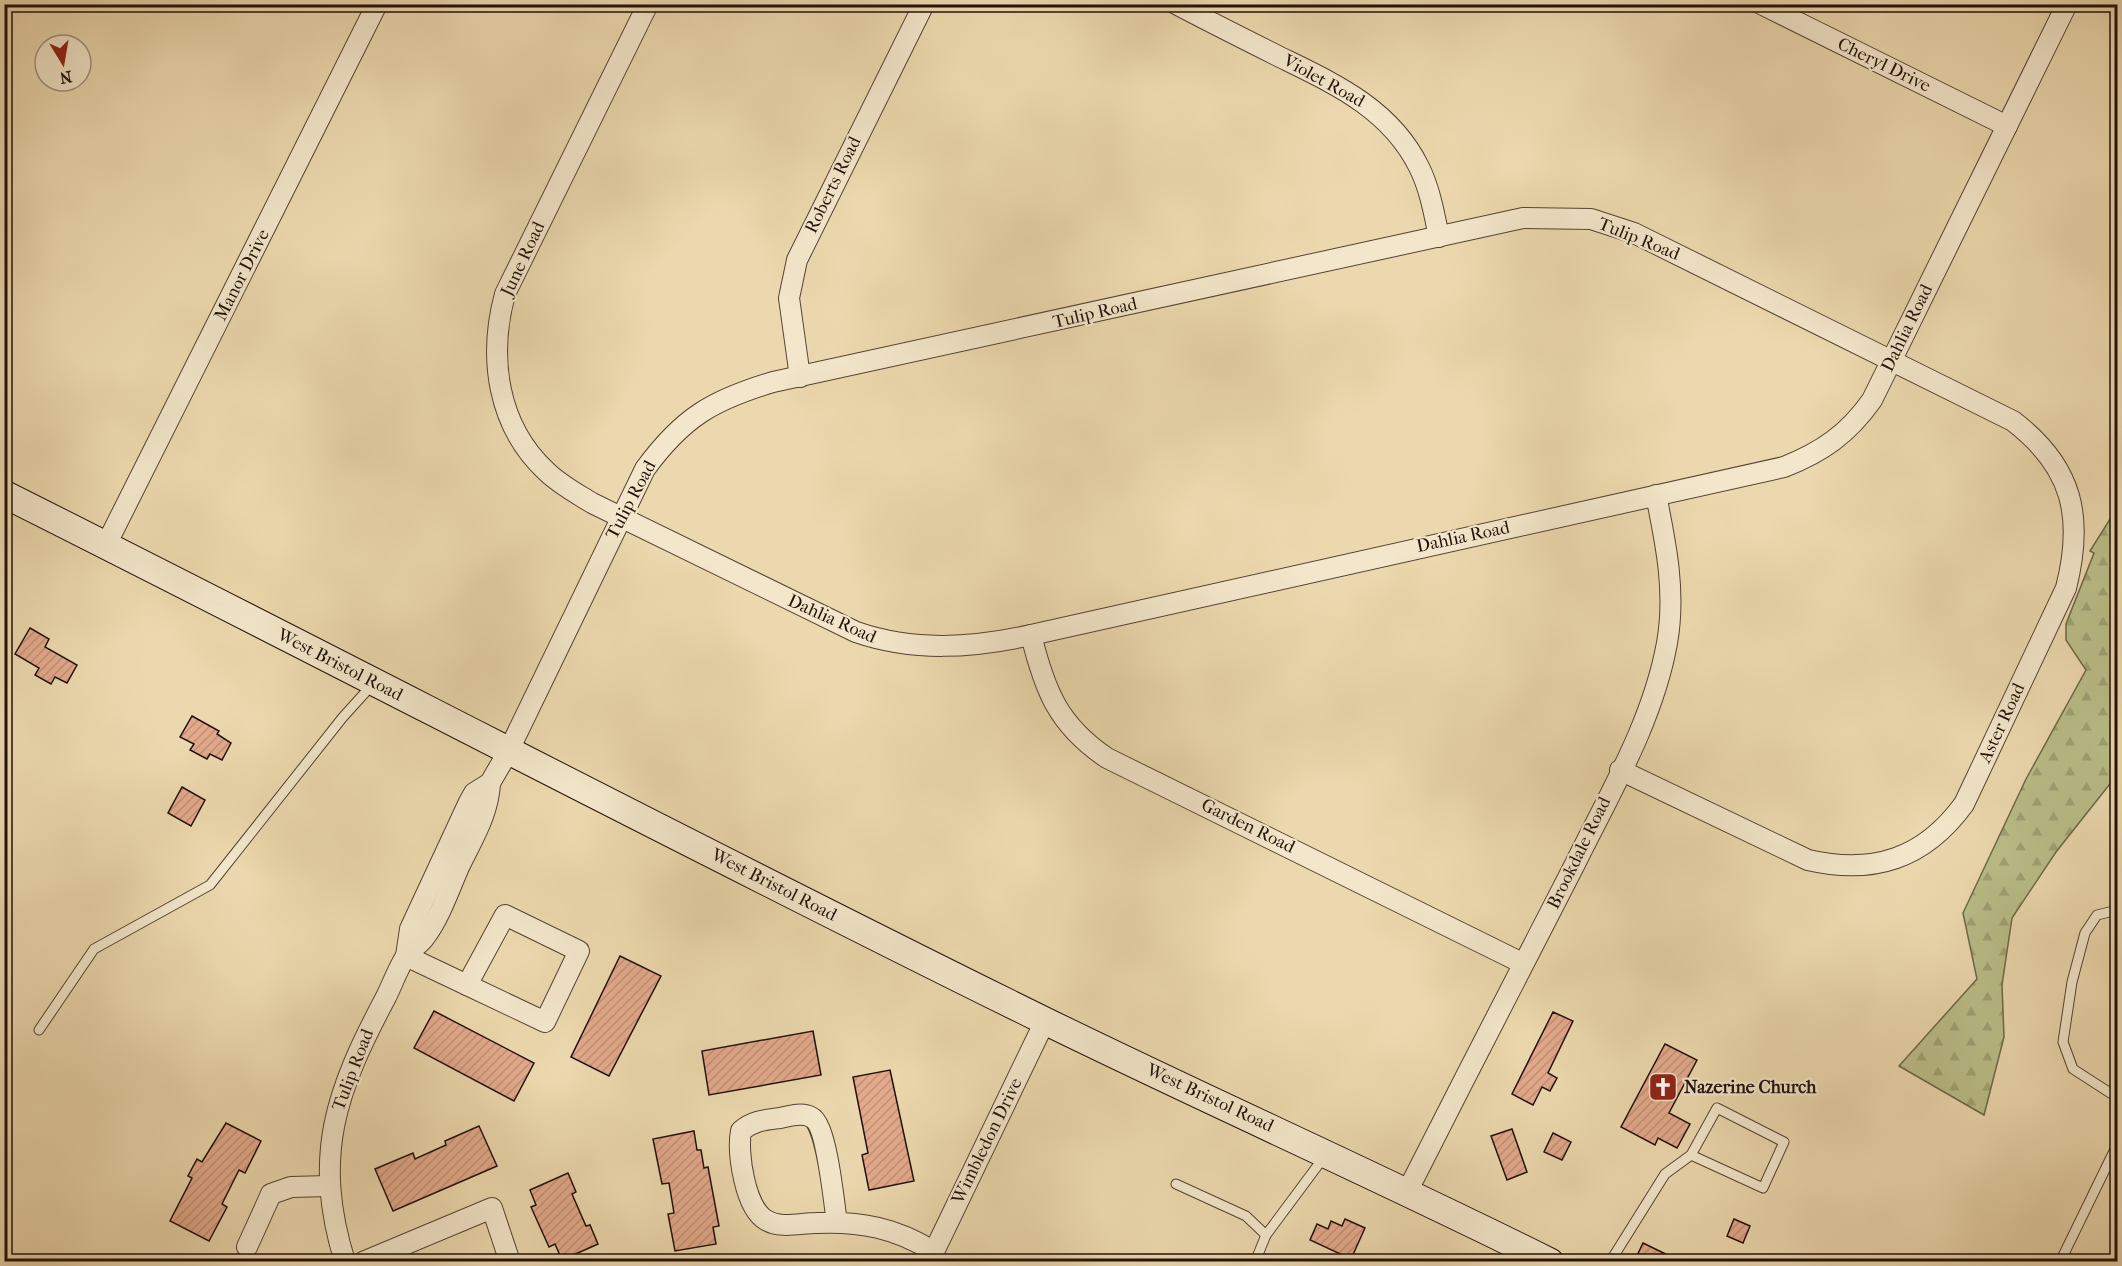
<svg xmlns="http://www.w3.org/2000/svg" width="2122" height="1266" viewBox="0 0 2122 1266" font-family="'IM FELL French Canon',serif">
	<defs>
		<pattern id="forest-firs" width="22" height="20" patternUnits="userSpaceOnUse" patternTransform="scale(1.5)"><rect width="22" height="20" fill="#babe89"/><path d="M5 1l3.5 6h-7zM16 11l3.5 6h-7z" fill="#a0a275"/></pattern>
		<pattern id="building-hatch" width="6" height="6" patternUnits="userSpaceOnUse" patternTransform="scale(1.5)"><rect width="6" height="6" fill="#e2a98b"/><path d="M-1 1l2-2M0 6l6-6M5 7l2-2" fill="none" stroke="#c29077"/></pattern>
	</defs>
	<rect width="100%" height="100%" fill="#ecd8ae"/>
	<filter id="stains"><feTurbulence type="fractalNoise" baseFrequency=".00333" numOctaves="4"/><feColorMatrix values="0 0 0 0 .2 0 0 0 0 .09 0 0 0 0 .02 0 0 0 .5 -.17"/></filter>
	<radialGradient id="worn" r=".72"><stop offset=".6" stop-color="#630" stop-opacity="0"/><stop offset="1" stop-color="#630" stop-opacity=".3"/></radialGradient>
	<!-- forest -->
	<path fill="url(#forest-firs)" stroke="#6e684a" stroke-width="1.5" d="M2117,508V775L2056,852L2012,918L2002,985L2004,1037L1984,1115L1899,1066L1977,979L1963,913L2026,779L2086,670L2066,640V624L2094,553L2090,551Z"/>
	<!-- building -->
	<g fill="url(#building-hatch)" stroke="#22110a" stroke-width="1.5">
		<path d="M30,628L49,639L45,647L77,665L67,683L55,677L51,684L35,675L39,668L15,654Z"/>
		<path d="M192,716L219,731L217,734L231,743L222,760L210,754L207,759L190,750L194,744L180,737Z"/>
		<path d="M182,787L205,800L191,826L168,813Z"/>
		<path d="M620,956L661,976L609,1076L571,1057Z"/>
		<path d="M434,1011L534,1063L514,1101L414,1048Z"/>
		<path d="M1553,1012L1573,1021L1548,1073L1557,1078L1550,1091L1542,1087L1533,1105L1512,1094Z"/>
		<path d="M813,1031L821,1075L709,1095L702,1051Z"/>
		<path d="M1665,1044L1697,1060L1669,1113L1690,1124L1677,1148L1658,1138L1655,1145L1621,1127Z"/>
		<path d="M890,1070L914,1181L869,1190L862,1155L868,1153L853,1077Z"/>
		<path d="M226,1123L261,1141L245,1173L239,1170L222,1204L227,1207L209,1241L170,1221L192,1178L188,1176L197,1159L202,1162Z"/>
		<path d="M479,1126L497,1166L393,1211L375,1169L413,1153L415,1159L446,1145L445,1141Z"/>
		<path d="M1512,1129L1527,1172L1507,1180L1491,1136Z"/>
		<path d="M694,1131L697,1150H701L704,1168L708,1167L719,1226L713,1227L716,1244L675,1251L668,1214L674,1213L669,1183L662,1184L653,1139Z"/>
		<path d="M1553,1133L1571,1142L1562,1160L1544,1152Z"/>
		<path d="M568,1173L576,1192L572,1194L586,1226L590,1225L598,1244L562,1260L555,1244L549,1247L531,1207L536,1205L530,1190Z"/>
		<path d="M1345,1219L1365,1228L1351,1259L1310,1240L1317,1224L1328,1229L1331,1221L1342,1226Z"/>
		<path d="M1734,1219L1750,1226L1743,1243L1727,1236Z"/>
		<path d="M1643,1243L1682,1262H1634Z"/>
	</g>
	<g fill="none" stroke-linecap="round" stroke-linejoin="round">
		<!-- service casing -->
		<g stroke="#544333" stroke-width="11">
			<g id="service">
				<path d="M2118,910L2097,915L2085,933L2072,982L2063,1042L2073,1069L2118,1098"/>
				<path d="M39,1030L94,949L210,885L343,717L372,685"/>
				<path d="M1176,1184L1246,1216L1266,1235"/>
				<path d="M1255,1262L1266,1235L1324,1157"/>
				<path d="M1610,1262L1665,1174L1691,1155L1717,1108L1784,1142L1763,1188L1691,1155"/>
				<path d="M2060,1262L2118,1143"/>
			</g>
		</g>
		<!-- minor casing -->
		<g stroke="#544333" stroke-width="22">
			<g id="minor">
				<path d="M648,4L505,294C488,357 497,425 546,471C559,484 576,493 592,503L856,632C914,652 972,648 1031,635L1784,467C1822,452 1848,434 1872,400L2067,4"/>
				<path d="M1176,4C1210,22 1244,39 1278,56C1333,83 1390,108 1419,167C1430,189 1434,213 1439,237"/>
				<path d="M1761,4L2007,126"/>
				<path d="M800,377L789,298L797,260L924,4"/>
				<path d="M106,545L377,4"/>
				<path d="M1031,635C1045,691 1058,725 1107,758L1522,963"/>
				<path d="M505,915L579,951L545,1022L467,985Z"/>
				<path d="M406,956L410,929L469,802L474,793L490,783L508,752L645,469C683,417 713,400 773,382L1523,218L1591,219L1634,233L2013,421C2073,467 2084,517 2066,588L1964,804C1924,859 1873,875 1808,860L1620,770"/>
				<path d="M406,956L467,985"/>
				<path d="M1408,1190C1463,1081 1519,973 1575,864C1610,793 1653,721 1667,643C1676,593 1666,544 1656,495"/>
				<path d="M837,1223C834,1204 827,1124 811,1117C802,1112 789,1116 780,1118C765,1120 752,1121 741,1131C737,1153 745,1208 766,1220C780,1229 801,1223 816,1223C860,1221 897,1228 934,1252"/>
				<path d="M247,1247L271,1194L291,1187L329,1186"/>
				<path d="M345,1262C312,1155 336,1091 386,997C393,983 398,968 406,956C411,948 420,945 425,937C440,917 449,890 459,867C472,840 489,813 490,783"/>
				<path d="M363,1262L492,1208L510,1262"/>
				<path d="M929,1262L1045,1021"/>
			</g>
		</g>
		<!-- secondary casing -->
		<g stroke="#22110a" stroke-width="29">
			<path id="secondary" d="M4,494C351,668 693,848 1041,1019C1210,1102 1382,1178 1550,1262"/>
		</g>
		<!-- service -->
		<use href="#service" stroke="#f3e6ca" stroke-width="9"/>
		<!-- minor -->
		<use href="#minor" stroke="#f3e6ca" stroke-width="20"/>
		<!-- secondary -->
		<use href="#secondary" stroke="#f3e6ca" stroke-width="27"/>
	</g>
	<!-- icons -->
	<defs>
		<g id="church-square" transform="scale(1.5)"><rect x="-9" y="-9" width="18" height="18" rx="4" fill="#8f2418" stroke="#f3e6ca"/><path d="M-1.2-6h2.4v3.5h3.3v2.4h-3.3V6h-2.4V-.1h-3.3v-2.4h3.3Z" fill="#fff"/></g>
	</defs>
	<g fill-rule="evenodd">
		<use href="#church-square" x="1663" y="1087"/>
	</g>
	<g text-anchor="middle" dominant-baseline="central" stroke-width="4.5" stroke-linejoin="round" paint-order="stroke">
		<!-- street labels -->
		<g font-size="18" fill="#22110a" stroke="#f3e6ca">
			<text transform="translate(1884 65) rotate(26)">Cheryl Drive</text>
			<text transform="translate(1324 81) rotate(29)">Violet Road</text>
			<text transform="translate(833 185) rotate(-64)">Roberts Road</text>
			<text transform="translate(1639 239) rotate(22)">Tulip Road</text>
			<text transform="translate(523 259) rotate(-65)">June Road</text>
			<text transform="translate(242 275) rotate(-63)">Manor Drive</text>
			<text transform="translate(1095 313) rotate(-13)">Tulip Road</text>
			<text transform="translate(1907 328) rotate(-64)">Dahlia Road</text>
			<text transform="translate(631 500) rotate(-62)">Tulip Road</text>
			<text transform="translate(1463 537) rotate(-12)">Dahlia Road</text>
			<text transform="translate(832 619) rotate(24)">Dahlia Road</text>
			<text transform="translate(340 665) rotate(27)">West Bristol Road</text>
			<text transform="translate(2002 723) rotate(-65)">Aster Road</text>
			<text transform="translate(1248 826) rotate(26)">Garden Road</text>
			<text transform="translate(1579 853) rotate(-64)">Brookdale Road</text>
			<text transform="translate(774 885) rotate(27)">West Bristol Road</text>
			<text transform="translate(353 1070) rotate(-69)">Tulip Road</text>
			<text transform="translate(1210 1098) rotate(25)">West Bristol Road</text>
			<text transform="translate(987 1141) rotate(-64)">Wimbledon Drive</text>
		</g>
		<!-- poi labels -->
		<g font-size="18" font-weight="bold" fill="#22110a" stroke="#f3e6ca" text-anchor="start">
			<text x="1684" y="1087">Nazerine Church</text>
		</g>
	</g>
	<!-- margin -->
	<rect width="2122" height="1266" fill="none" stroke="#ecd8ae" stroke-width="24"/>
	<rect x="6" y="6" width="2110" height="1254" fill="none" stroke="#22110a" stroke-width="3"/>
	<rect x="12" y="12" width="2098" height="1242" fill="none" stroke="#22110a" stroke-width="1.5"/>
	<!-- north arrow -->
	<g transform="translate(63 63) rotate(169)"><circle r="28" fill="#f3e6ca" stroke="#9f917d" stroke-width="1.5"/>
	<path d="M0-4.5L10 22L0 15L-10 22Z" fill="#8f2418"/>
	<text y="-9" font-size="16" font-weight="bold" text-anchor="middle" fill="#22110a">N</text>
	</g>
	<rect width="100%" height="100%" filter="url(#stains)"/>
	<rect width="100%" height="100%" fill="url(#worn)"/>
</svg>
